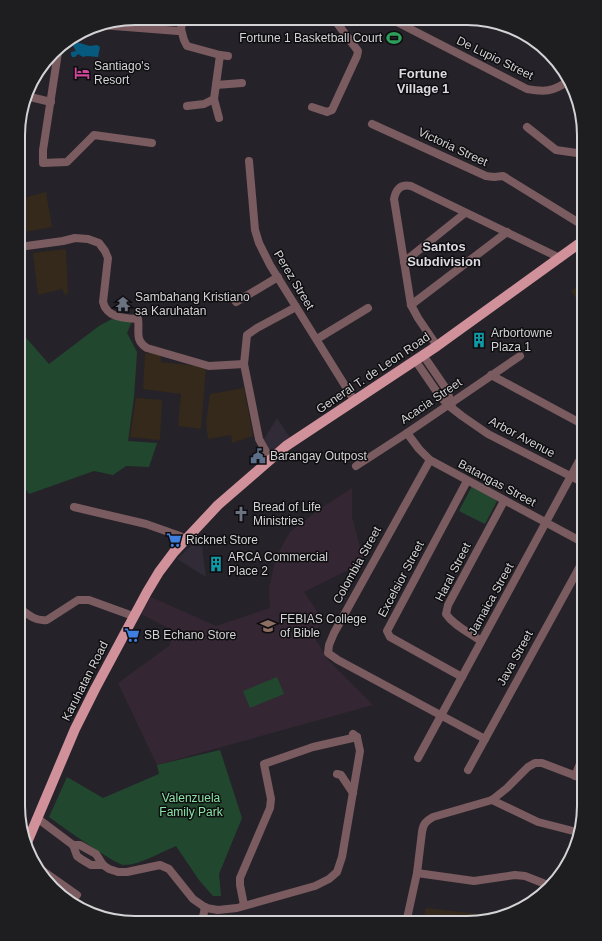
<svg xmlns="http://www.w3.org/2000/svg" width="602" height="941" viewBox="0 0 602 941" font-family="Arial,sans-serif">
	<rect width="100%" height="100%" fill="#252329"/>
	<!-- built -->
	<g fill="#302b36">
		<path d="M277,418L290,438L270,453L264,439Z"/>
		<path d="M192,545L202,547L206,577L177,559Z"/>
	</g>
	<!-- industrial -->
	<g fill="#34291a">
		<path d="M46,192L52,227L19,233V199Z"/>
		<path d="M66,249L68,293L65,295L62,289L38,295L33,253Z"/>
		<path d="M584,272V310L571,291L584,283L581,274Z"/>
		<path d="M145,353L161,354V362L206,367L201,429L178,426L181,394L143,389Z"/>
		<path d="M244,388L253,436L232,443L231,435L208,439L206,423L210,394Z"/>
		<path d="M136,398L162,400L160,440L130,437Z"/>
		<path d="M426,908L486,915L487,919L467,923H422Z"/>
	</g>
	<!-- education -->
	<path fill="#342632" d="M352,488V517L364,562L304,592L323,620L313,635L328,660L373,705L157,765L118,683L170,645L172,630L141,614L151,597L216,626L270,608L269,588L276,557L290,532L318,510Z"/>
	<!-- green -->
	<g fill="#21482e">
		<path d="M112,319L132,321L127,333L137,352L134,397L128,441L157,443L149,467L126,466L113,475L94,471L29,494L18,478L19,333L20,331L49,364L99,326Z"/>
		<path d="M472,486L497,501L485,524L459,511Z"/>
		<path d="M277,677L284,694L250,708L243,691Z"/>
		<path d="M220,750L242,818L219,874L221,896H213L199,880L176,846C161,852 140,865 124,865C116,865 60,825 49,817L67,777L103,798L159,774L157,765Z"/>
	</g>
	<!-- water -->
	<path fill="#065a7f" d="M76,42L90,46L97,45L100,47L98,57L87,56L83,57L78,54L75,57H72L71,55V52L76,51L73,46Z"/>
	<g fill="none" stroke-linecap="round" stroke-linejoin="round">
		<!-- minor -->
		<g stroke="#7a5b5f" stroke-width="8">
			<path d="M391,19L527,89C544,92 553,92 568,81"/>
			<path d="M101,25L178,31L181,29L183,18"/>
			<path d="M181,29L184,40L187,46L220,55L228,56"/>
			<path d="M59,46L43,150V163L67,162L94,135L152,143"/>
			<path d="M216,85L242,83"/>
			<path d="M26,96L51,102"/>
			<path d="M187,106L204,104L214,99"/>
			<path d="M312,107L327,112L332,110L357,56L358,51L334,19"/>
			<path d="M219,118L214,99L220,55"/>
			<path d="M372,124L486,176L494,177L503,176L584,226"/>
			<path d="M527,127L556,150L584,154"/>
			<path d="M249,161L255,230L259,243L270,265L354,400"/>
			<path d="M19,247L63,241L75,238L88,239L99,243L105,251L108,258L103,302C107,318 124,318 138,319C140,331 134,340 147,348L209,366L244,364L259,439L270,459"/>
			<path d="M404,262L465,213"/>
			<path d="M236,302L278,277"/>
			<path d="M411,305L507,232"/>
			<path d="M317,339L368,308"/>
			<path d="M437,346L418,318L411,305L394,199C396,189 401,184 411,186L560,258"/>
			<path d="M423,355L447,390L452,407"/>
			<path d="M415,360L439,395L448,405L462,416L488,434L584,483"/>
			<path d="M244,364L247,335L257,328L296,307"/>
			<path d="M491,375L584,425"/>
			<path d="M407,433L419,449L430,460L584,543"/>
			<path d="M430,460L334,633L329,645L328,653L338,660L485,739"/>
			<path d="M356,466L407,433L520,356"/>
			<path d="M74,507L146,524L180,536L186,540"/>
			<path d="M18,607C27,614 36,622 47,620L78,600H89L133,616"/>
			<path d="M481,641C470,633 454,626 446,614L448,605L504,501"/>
			<path d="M462,677L390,637L387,631L467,481"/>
			<path d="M418,758L584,452"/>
			<path d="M468,770L584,559"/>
			<path d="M337,774L341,775L353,793"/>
			<path d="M575,776L584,754"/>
			<path d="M492,800L538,822L577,832"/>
			<path d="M37,818L73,845L77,856L81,859L91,865H103"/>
			<path d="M73,845H80L87,849L96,854L103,865L109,869L118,872H127L160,865L169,869L193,899L206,908L218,910L237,908L315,886L329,879L337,872L342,857L360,751L357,737L353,734"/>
			<path d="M43,871L77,895"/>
			<path d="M417,873L474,881L515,875L525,876L548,885"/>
			<path d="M244,905L240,885V878L270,808L271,799L264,764L313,747L357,737"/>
			<path d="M363,921L369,923"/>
			<path d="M202,922L205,907"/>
			<path d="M406,923L417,873L422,832C423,824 426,821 433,817L492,800L507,788L528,767L535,763H542L584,779"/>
		</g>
		<!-- major -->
		<path stroke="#d1919a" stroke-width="10" d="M26,845L75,729L95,689L147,592L159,572L174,552L218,505L286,446L437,346L584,240"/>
	</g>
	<!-- icons -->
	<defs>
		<g id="stadium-bare" transform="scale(1.2)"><path d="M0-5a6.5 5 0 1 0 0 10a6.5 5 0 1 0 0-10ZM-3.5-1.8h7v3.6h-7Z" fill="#2e9e5b" stroke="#0e0d0f" stroke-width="2.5" paint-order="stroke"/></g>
		<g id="hotel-bare" transform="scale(1.2)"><path d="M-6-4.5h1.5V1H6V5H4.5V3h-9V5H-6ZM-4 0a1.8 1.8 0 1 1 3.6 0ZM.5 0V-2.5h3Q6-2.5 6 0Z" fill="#d1479c" stroke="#0e0d0f" stroke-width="2.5" paint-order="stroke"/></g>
		<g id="temple-bare" transform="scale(1.2)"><path d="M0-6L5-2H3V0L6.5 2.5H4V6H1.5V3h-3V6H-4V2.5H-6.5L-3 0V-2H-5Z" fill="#6b7280" stroke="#0e0d0f" stroke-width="2.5" paint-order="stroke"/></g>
		<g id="building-bare" transform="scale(1.2)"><path d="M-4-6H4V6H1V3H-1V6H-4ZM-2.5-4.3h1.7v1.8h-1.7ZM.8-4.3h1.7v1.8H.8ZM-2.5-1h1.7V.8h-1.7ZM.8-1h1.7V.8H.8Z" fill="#0f9aa8" stroke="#0e0d0f" stroke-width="2.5" paint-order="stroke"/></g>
		<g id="civic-bare" transform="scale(1.2)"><path d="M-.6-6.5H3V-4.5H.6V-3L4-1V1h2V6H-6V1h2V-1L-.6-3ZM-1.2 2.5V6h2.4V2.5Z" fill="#5c6f8a" stroke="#0e0d0f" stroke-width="2.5" paint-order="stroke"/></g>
		<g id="church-bare" transform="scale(1.2)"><path d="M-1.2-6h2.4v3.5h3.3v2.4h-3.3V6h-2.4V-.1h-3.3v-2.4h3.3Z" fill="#6b7280" stroke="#0e0d0f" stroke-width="2.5" paint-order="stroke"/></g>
		<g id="supermarket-bare" transform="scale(1.2)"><path d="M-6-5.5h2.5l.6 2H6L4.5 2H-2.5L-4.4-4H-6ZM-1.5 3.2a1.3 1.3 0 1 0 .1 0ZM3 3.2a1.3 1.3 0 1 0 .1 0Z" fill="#3f7fe0" stroke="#0e0d0f" stroke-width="2.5" paint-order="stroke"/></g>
		<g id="university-bare" transform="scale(1.2)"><path d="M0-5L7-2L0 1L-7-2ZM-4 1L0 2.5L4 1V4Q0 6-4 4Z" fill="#8d6e63" stroke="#0e0d0f" stroke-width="2.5" paint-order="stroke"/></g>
	</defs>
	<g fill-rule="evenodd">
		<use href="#stadium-bare" x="394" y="38"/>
		<use href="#hotel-bare" x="82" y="73"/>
		<use href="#temple-bare" x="123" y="304"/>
		<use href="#building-bare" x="479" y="340"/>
		<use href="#civic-bare" x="258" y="456"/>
		<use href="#church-bare" x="241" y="514"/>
		<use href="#supermarket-bare" x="174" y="540"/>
		<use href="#building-bare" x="216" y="564"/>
		<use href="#university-bare" x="268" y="626"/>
		<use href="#supermarket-bare" x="132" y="635"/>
	</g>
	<g text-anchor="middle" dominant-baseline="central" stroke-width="3" stroke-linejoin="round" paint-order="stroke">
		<!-- poi labels -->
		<g font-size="12" fill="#d3d2d5" stroke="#0e0d0f" text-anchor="start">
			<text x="382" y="38" text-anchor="end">Fortune 1 Basketball Court</text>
			<text x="94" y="66">Santiago's<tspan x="94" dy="14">Resort</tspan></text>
			<text x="135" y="297">Sambahang Kristiano<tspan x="135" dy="14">sa Karuhatan</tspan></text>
			<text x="491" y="333">Arbortowne<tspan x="491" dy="14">Plaza 1</tspan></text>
			<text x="270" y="456">Barangay Outpost</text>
			<text x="253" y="507">Bread of Life<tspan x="253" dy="14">Ministries</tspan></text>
			<text x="186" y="540">Ricknet Store</text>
			<text x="228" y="557">ARCA Commercial<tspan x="228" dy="14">Place 2</tspan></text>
			<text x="280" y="619">FEBIAS College<tspan x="280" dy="14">of Bible</tspan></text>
			<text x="144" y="635">SB Echano Store</text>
		</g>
		<!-- street labels -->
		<g font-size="12" fill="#d3d2d5" stroke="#0e0d0f">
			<text transform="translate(495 58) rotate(26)">De Lupio Street</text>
			<text transform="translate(453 147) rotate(25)">Victoria Street</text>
			<text transform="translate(294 280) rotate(59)">Perez Street</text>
			<text transform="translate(373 373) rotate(-34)">General T. de Leon Road</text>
			<text transform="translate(431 401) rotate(-34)">Acacia Street</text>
			<text transform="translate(522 437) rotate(28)">Arbor Avenue</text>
			<text transform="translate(497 483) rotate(28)">Batangas Street</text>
			<text transform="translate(357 565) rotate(-61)">Colombia Street</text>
			<text transform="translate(453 572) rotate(-63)">Haral Street</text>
			<text transform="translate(401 579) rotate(-62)">Excelsior Street</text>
			<text transform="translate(491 599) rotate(-61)">Jamaica Street</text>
			<text transform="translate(515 658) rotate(-61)">Java Street</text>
			<text transform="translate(85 681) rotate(-63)">Karuhatan Road</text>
		</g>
		<!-- park labels -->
		<g font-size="12" fill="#8ae3a5" stroke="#0e0d0f">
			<text x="191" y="798">Valenzuela<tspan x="191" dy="14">Family Park</tspan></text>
		</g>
		<!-- neighbourhood labels -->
		<g font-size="13" font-weight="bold" fill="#ddd9e1" stroke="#0e0d0f">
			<text x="423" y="73">Fortune<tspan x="423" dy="15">Village 1</tspan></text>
			<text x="444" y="246">Santos<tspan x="444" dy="15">Subdivision</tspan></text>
		</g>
	</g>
	<!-- crop -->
	<path d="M0 0H602V941H0ZM135 25H467A110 110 0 0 1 577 135V806A110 110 0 0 1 467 916H135A110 110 0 0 1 25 806V135A110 110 0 0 1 135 25Z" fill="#1e1d1f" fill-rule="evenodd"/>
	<path fill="none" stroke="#d3d2d5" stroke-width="2" d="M135 25H467A110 110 0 0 1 577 135V806A110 110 0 0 1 467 916H135A110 110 0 0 1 25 806V135A110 110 0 0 1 135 25Z"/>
</svg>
